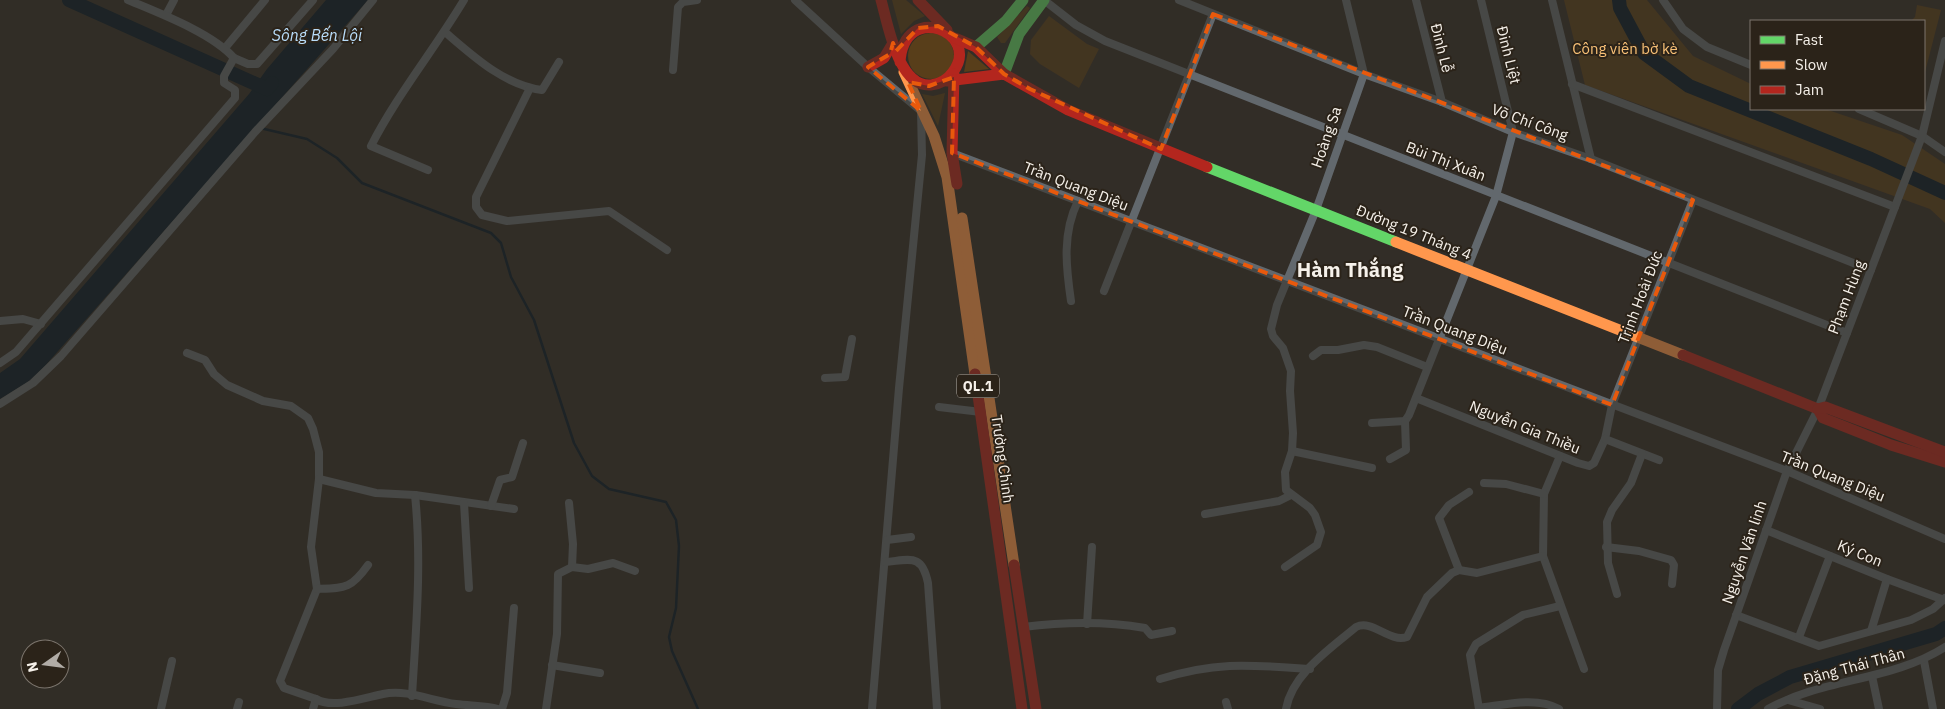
<svg xmlns="http://www.w3.org/2000/svg" width="1945" height="709" viewBox="0 0 1945 709" font-family="'IBM Plex Sans',sans-serif">
	<rect width="100%" height="100%" fill="#322d27"/>
	<!-- green -->
	<g fill="#583e1a">
		<path d="M892,0H906L925,16L914,21L901,34Z"/>
		<path d="M1564,0H1647L1693,56L1751,84V109H1825L1902,135L1945,164V223L1930,209L1585,85Z"/>
		<path d="M1917,5L1941,10L1924,76V21H1911L1915,17Z"/>
		<path d="M1027,6L1030,8L1005,43H1001L997,37Z"/>
		<path d="M1049,16L1087,44L1099,49L1079,88L1040,64L1030,54L1031,40Z"/>
		<circle cx="931" cy="56" r="23"/>
		<path d="M968,51L989,69L964,72Z"/>
		<path d="M945,93L938,126L922,94L933,96Z"/>
	</g>
	<!-- water -->
	<path fill="#051826" d="M326,0H368L44,367L28,382L0,399V373L20,359L249,94L267,69Z"/>
	<g fill="none" stroke-linecap="round" stroke-linejoin="round">
		<!-- stream -->
		<path stroke="#051826" stroke-width="2.5" d="M260,128L307,139L337,158L362,183L491,233L501,243L511,277L534,320L574,443L592,476L609,489L666,502L676,520L679,546L676,608L669,637L672,651L698,709"/>
		<!-- river -->
		<g stroke="#051826" stroke-width="14">
			<path d="M69,0L267,89L272,83"/>
			<path d="M1619,0L1620,8L1644,53L1689,86L1871,159L1945,193"/>
			<path d="M1738,709L1758,694L1790,677L1936,634L1945,628"/>
		</g>
		<!-- street -->
		<g stroke="#62686d" stroke-width="8">
			<path d="M795,0L868,67L921,111L922,155L899,388L872,709"/>
			<path d="M1044,0L1076,25L1105,41L1847,333"/>
			<path d="M1179,0L1364,74L1442,102L1513,132L1591,159L1871,270"/>
			<path d="M1416,0L1442,102"/>
			<path d="M1552,0L1591,159"/>
			<path d="M1663,0L1683,29L1707,47L1751,65"/>
			<path d="M166,15L174,0"/>
			<path d="M445,32C473,56 504,85 542,90L559,62"/>
			<path d="M225,48L265,0"/>
			<path d="M234,58L248,64H257L313,0"/>
			<path d="M673,70L678,7L683,2L697,0"/>
			<path d="M1572,84L1895,207"/>
			<path d="M530,88L476,197V207L482,215L507,221L609,211L667,250"/>
			<path d="M1859,109L1922,136L1945,152"/>
			<path d="M952,153L1787,471L1945,539"/>
			<path d="M428,170L371,146C397,95 434,50 464,0"/>
			<path d="M1104,291L1213,14"/>
			<path d="M1071,301C1066,267 1062,233 1078,201"/>
			<path d="M0,321L23,319L41,324"/>
			<path d="M187,353L205,360L214,374L227,385L263,401L291,406L308,418L313,429L319,452V479L311,547L317,589L280,681L284,688L316,699L313,709"/>
			<path d="M1313,356L1321,350H1338L1364,345L1377,347L1427,367"/>
			<path d="M0,363L16,352L235,98V90L224,83V76L234,58C212,33 159,13 128,0"/>
			<path d="M825,378L845,377L852,339"/>
			<path d="M1416,398L1578,463L1589,466L1594,463L1605,439L1612,405L1693,200"/>
			<path d="M0,404L33,383L61,356L255,132L333,49L373,0"/>
			<path d="M939,407L981,412"/>
			<path d="M1372,423L1405,421L1409,415L1496,196L1513,132L1481,0"/>
			<path d="M1605,439L1659,460"/>
			<path d="M1292,451L1372,468"/>
			<path d="M1560,456L1544,494L1543,556L1584,669"/>
			<path d="M1390,459L1406,450L1405,421"/>
			<path d="M319,479L376,493L415,495L514,509"/>
			<path d="M1484,483L1506,484L1544,494"/>
			<path d="M464,503L469,588"/>
			<path d="M569,503L573,544L572,567"/>
			<path d="M491,506L500,480L512,477L523,443"/>
			<path d="M1205,514L1279,501L1291,495"/>
			<path d="M1766,530L1887,579L1944,600"/>
			<path d="M887,540L911,537"/>
			<path d="M1606,547L1639,551L1671,560L1674,565L1672,584"/>
			<path d="M885,562C910,560 922,553 928,583L937,709"/>
			<path d="M1285,567L1317,545L1321,532L1315,515L1310,508L1286,490L1285,472L1292,451L1293,433L1290,391L1291,371L1283,348L1273,336L1271,329L1277,305L1316,210L1364,74L1346,0"/>
			<path d="M1459,570L1439,518L1449,505L1469,492"/>
			<path d="M317,589C345,588 351,589 368,565"/>
			<path d="M1617,594L1608,563L1607,522L1612,510L1631,483L1642,454"/>
			<path d="M1736,615L1819,646L1911,620L1933,609L1945,598"/>
			<path d="M1087,624L1092,547"/>
			<path d="M1023,627C1063,622 1105,621 1145,628L1151,635L1172,631"/>
			<path d="M1871,631L1887,579"/>
			<path d="M1799,637L1830,556"/>
			<path d="M1924,661L1933,709"/>
			<path d="M552,665L600,673"/>
			<path d="M1872,676L1879,709"/>
			<path d="M1160,679C1217,661 1251,665 1310,669"/>
			<path d="M412,696C416,628 422,563 415,495"/>
			<path d="M316,699C332,709 364,698 383,694C407,689 432,701 456,704C470,706 485,705 498,709"/>
			<path d="M1788,700L1820,709"/>
			<path d="M1226,702L1228,709"/>
			<path d="M1479,708C1504,705 1536,696 1559,709"/>
			<path d="M161,709L172,661"/>
			<path d="M237,709L239,702"/>
			<path d="M502,709L507,693L514,608"/>
			<path d="M546,709L557,634L558,574L572,567L588,569L613,563L635,571"/>
			<path d="M1286,709C1292,674 1330,649 1356,627C1373,619 1389,643 1407,637L1427,597L1452,573L1459,570L1477,573L1543,556"/>
			<path d="M1479,709L1470,655L1476,644L1523,615L1560,606"/>
			<path d="M1717,709L1718,670L1724,650L1787,471L1818,409L1922,136L1945,41"/>
			<path d="M1768,709C1823,678 1892,681 1945,647"/>
		</g>
		<!-- fast -->
		<g stroke="#63d668" stroke-width="11">
			<path d="M976,47L1006,21L1023,0"/>
			<path d="M1004,74L1019,34L1044,0"/>
			<path d="M1207,167L1396,242"/>
		</g>
		<!-- slow -->
		<g stroke="#ff974d" stroke-width="11">
			<path d="M904,72L934,136L947,177L975,374"/>
			<path d="M962,218L1014,565"/>
			<path d="M1396,242L1683,355"/>
		</g>
		<!-- jam -->
		<g stroke="#b3261e" stroke-width="11">
			<path d="M881,0C888,24 898,88 931,85C940,84 948,79 953,72C982,33 904,0 900,62"/>
			<path d="M918,0L947,30"/>
			<path d="M955,38L976,47L1004,74L1068,110L1207,167"/>
			<path d="M868,67L884,58L893,43"/>
			<path d="M954,74L952,153L957,184"/>
			<path d="M947,81L1004,74"/>
			<path d="M1683,355L1818,409L1823,418L1891,445L1945,462"/>
			<path d="M975,374L1022,709"/>
			<path d="M1818,409L1825,407L1945,452"/>
			<path d="M1014,565L1036,709"/>
		</g>
	</g>
	<!-- marked area -->
	<path d="M0 0H1945V709H0ZM1213,14L1693,200L1612,405L952,153L954,77L929,86L908,82L921,111L868,67L890,54L893,43L896,51L918,28L938,26L976,47L1004,74L1030,89L1161,149Z" fill="#322d27" fill-opacity=".55" fill-rule="evenodd"/>
	<path fill="none" stroke="#e8590c" stroke-width="4" stroke-dasharray="10 6" stroke-linejoin="round" d="M1213,14L1693,200L1612,405L952,153L954,77L929,86L908,82L921,111L868,67L890,54L893,43L896,51L918,28L938,26L976,47L1004,74L1030,89L1161,149Z"/>
	<g text-anchor="middle" dominant-baseline="central" stroke-width="4" stroke-linejoin="round" paint-order="stroke">
		<!-- shield labels -->
		<rect fill="#2b2319" stroke="#b9b3ab" stroke-width="1" x="957" y="374.5" width="42" height="23" rx="4"/>
		<g font-size="14" font-weight="bold" fill="#f6f1ea">
			<text x="978" y="386">QL.1</text>
		</g>
		<!-- street labels -->
		<g font-size="15" fill="#f6f1ea" stroke="#2b2319">
			<text transform="translate(1442 48) rotate(76)">Đinh Lễ</text>
			<text transform="translate(1509 55) rotate(76)">Đinh Liệt</text>
			<text transform="translate(1530 122) rotate(20)">Võ Chí Công</text>
			<text transform="translate(1326 137) rotate(-71)">Hoàng Sa</text>
			<text transform="translate(1446 161) rotate(21)">Bùi Thị Xuân</text>
			<text transform="translate(1076 186) rotate(21)">Trần Quang Diệu</text>
			<text transform="translate(1414 232) rotate(22)">Đường 19 Tháng 4</text>
			<text transform="translate(1640 297) rotate(-69)">Trịnh Hoài Đức</text>
			<text transform="translate(1846 297) rotate(-69)">Phạm Hùng</text>
			<text transform="translate(1455 330) rotate(21)">Trần Quang Diệu</text>
			<text transform="translate(1525 427) rotate(22)">Nguyễn Gia Thiều</text>
			<text transform="translate(1003 459) rotate(82)">Trường Chinh</text>
			<text transform="translate(1833 476) rotate(22)">Trần Quang Diệu</text>
			<text transform="translate(1744 552) rotate(-71)">Nguyễn Văn linh</text>
			<text transform="translate(1860 553) rotate(22)">Ký Con</text>
			<text transform="translate(1854 666) rotate(-15)">Đặng Thái Thân</text>
		</g>
		<!-- park labels -->
		<g font-size="15" fill="#f8c076" stroke="#2b2319">
			<text x="1625" y="48">Công viên bờ kè</text>
		</g>
		<!-- water labels -->
		<g font-size="16" font-style="italic" fill="#b9ddfa" stroke="#2b2319">
			<text x="317" y="35">Sông Bến Lội</text>
		</g>
		<!-- district labels -->
		<g font-size="20" font-weight="bold" fill="#f6f1ea" stroke="#2b2319">
			<text x="1350" y="269">Hàm Thắng</text>
		</g>
	</g>
	<!-- legend -->
	<rect x="1750" y="20" width="175" height="90" fill="#2b2319" stroke="#7c756d"/>
	<rect x="1760" y="36" width="25" height="8" fill="#63d668" stroke="#7c756d"/>
	<text x="1795" y="45" font-size="15" fill="#f6f1ea">Fast</text>
	<rect x="1760" y="61" width="25" height="8" fill="#ff974d" stroke="#7c756d"/>
	<text x="1795" y="70" font-size="15" fill="#f6f1ea">Slow</text>
	<rect x="1760" y="86" width="25" height="8" fill="#b3261e" stroke="#7c756d"/>
	<text x="1795" y="95" font-size="15" fill="#f6f1ea">Jam</text>
	<!-- north arrow -->
	<g transform="translate(45 664) rotate(256)"><circle r="24" fill="#2b2319" stroke="#7c756d"/>
	<path d="M0-4L9 19L0 12L-9 19Z" fill="#b1aca6"/>
	<text y="-8" font-size="14" font-weight="bold" text-anchor="middle" fill="#f6f1ea">N</text>
	</g>
</svg>
